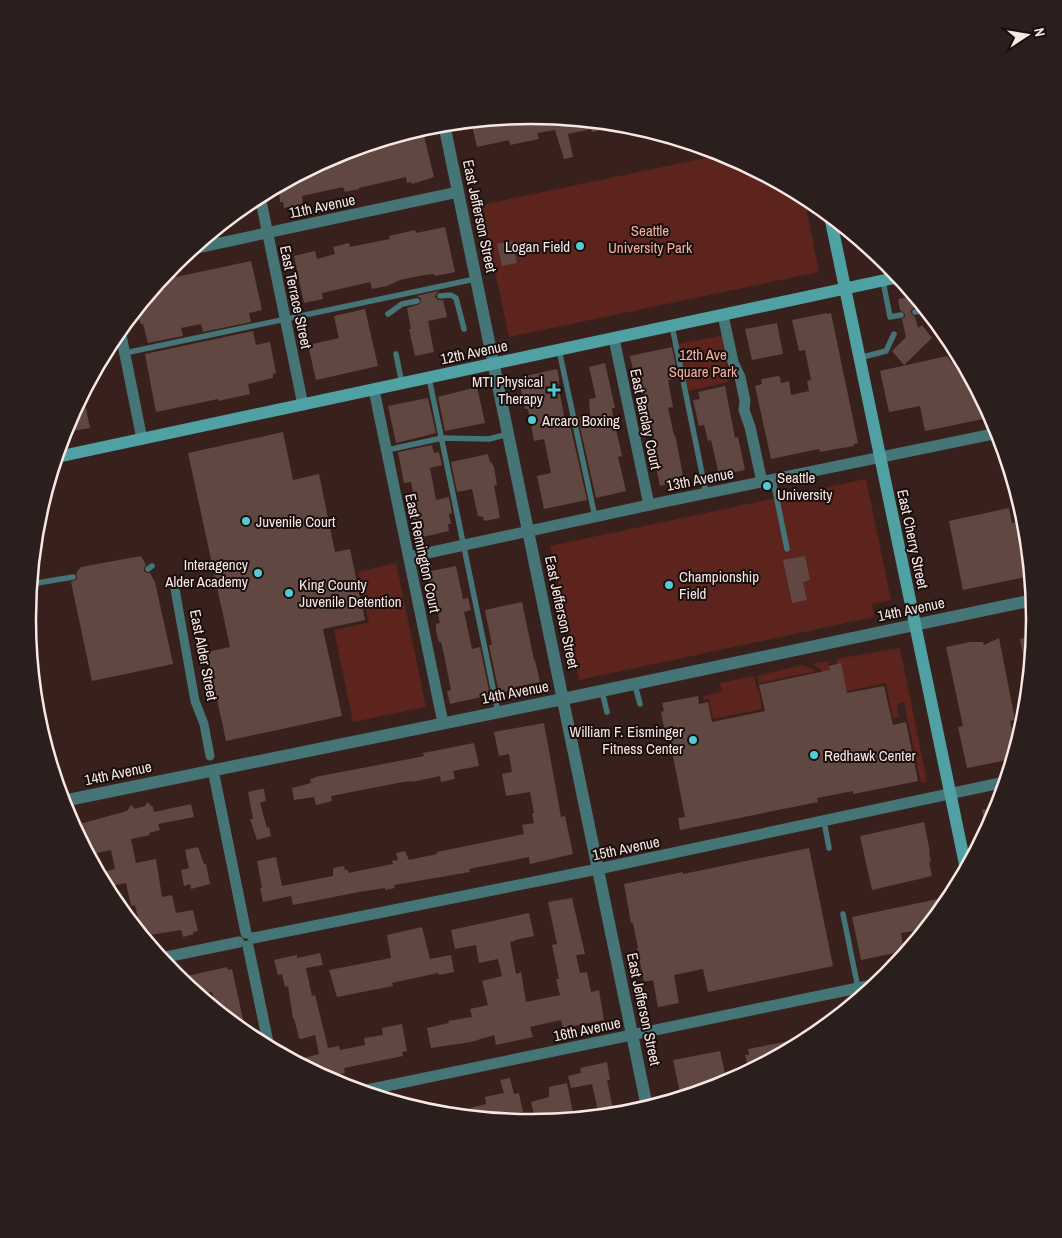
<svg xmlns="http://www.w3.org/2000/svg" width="1062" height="1238" viewBox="0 0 1062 1238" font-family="'Archivo Narrow',sans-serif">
	<rect width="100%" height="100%" fill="#38211d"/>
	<!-- green -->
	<g fill="#5c241c">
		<path d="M725,154L804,197L819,272L509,337L481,205Z"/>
		<path d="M724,335L729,363L725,364L728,382L688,391L678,344Z"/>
		<path d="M866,479L891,600L872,604L874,617L579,680L550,546Z"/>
		<path d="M396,563L426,707L353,722L334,630L369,623L358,572Z"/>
		<path d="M900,648L927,782L921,783L904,702L897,704L899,717L893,718L886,683L843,692L836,659Z"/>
		<path d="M828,661L835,691L826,692L821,669L811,664Z"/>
		<path d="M803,665L817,671L759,683L757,676Z"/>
		<path d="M754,676L757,690H759L762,709L713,719L709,699L704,700L703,696L722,692L720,683Z"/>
	</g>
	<!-- building -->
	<g fill="#614742">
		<path d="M531,116L618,124V126L592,132L591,129L568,134L573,157L564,159L555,130L537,133L539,139L510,145L509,140L477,147L471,121Z"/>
		<path d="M422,128L434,177L412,184L411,182L407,183L406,177L359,188V189L345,192L343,187L302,196L303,204L284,208L283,202H280L279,186L339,154Z"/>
		<path d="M445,227L455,272L435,276L434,274L424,275L400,280L387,286L372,289L370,282L322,293L323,299L304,303L294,256L315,251L317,259L335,254L333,247L349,243L350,247L390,239L389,236L415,230L416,233Z"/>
		<path d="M513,241L517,263L502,266L497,244Z"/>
		<path d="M251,261L262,310L249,313L251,322L203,332L201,324L181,328L183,336L148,343L143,324H141L136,311L162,278L170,276L171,278Z"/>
		<path d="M439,291L436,294L435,297L438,300H443L447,317L428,321L434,352L415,356L409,329H411L407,308L420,304L421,298L416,296Z"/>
		<path d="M911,297L914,308L911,310V313L915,317L918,328L922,325L932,338L904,365L892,351L906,337L902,319L905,317V314L900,310L898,299Z"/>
		<path d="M365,309L378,366L316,380L308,345L339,338L334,316Z"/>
		<path d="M827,313V314L831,313L858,443L854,444V446L836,449L820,452L819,449L771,459L755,386L762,384L761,381L762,379L778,376L780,377L781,383L789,381L791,395L809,391L807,381L811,380L805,350L799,351L792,320Z"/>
		<path d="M777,323L783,354L752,360L745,329Z"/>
		<path d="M253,331L256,345L270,342L276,373L273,374V378L248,384L250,394L218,401V399L156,412L145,354Z"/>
		<path d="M951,342L987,408L988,418L925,431L920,406L889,412L880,371L947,356L953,364L949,343Z"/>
		<path d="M672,347L678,378L668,380L673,407L668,408L674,435H675L684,480L660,486L654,458L656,457L651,430L647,414H645L640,386L637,387L630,356Z"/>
		<path d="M605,363L615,408H612V411L622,456L618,457L626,491L596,498L578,418L590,415L589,399L596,398L589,367Z"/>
		<path d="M557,369L559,378V384H558L565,421L569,420L587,500L544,509L537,476L551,473L544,439L534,441L528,409H525L520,386L518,387L516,378Z"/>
		<path d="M725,386L735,438L738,437L745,470L719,475L711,440L708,441L704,425L699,426L693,400L700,399L698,392Z"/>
		<path d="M477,387L485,423L445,431L438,397Z"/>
		<path d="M83,395L90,428L64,432L66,426Z"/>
		<path d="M428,398L436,433L396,443L388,406Z"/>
		<path d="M283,432L293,480L319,474L335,552L350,549L365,620L323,629L342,716L226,741L207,652L230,647L188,453Z"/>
		<path d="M432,445L434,453L439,452L442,465L430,468L436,500L449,497L452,513L449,514L451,524H448L449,531L418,538L410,505L415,503L411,482L404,483L398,452Z"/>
		<path d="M488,454L490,463L491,462L494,467L497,485L494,486L500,518L484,521L483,517L478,516L472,489L457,492L451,462Z"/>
		<path d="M1009,508L1012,523L1025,520L1030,576L963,590L949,521Z"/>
		<path d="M141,556L146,565L144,568V571L147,573H150L155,582L173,664L92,681L71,582L77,579L76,573L81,567Z"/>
		<path d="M805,556L810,580L803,582L807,600L792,603L783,560Z"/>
		<path d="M456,566L463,599L468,598L471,610L464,612L472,649L480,647L490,695L450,704L447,691L451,690L443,650L441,642H439L436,631V624L440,623L435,599H432L426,572Z"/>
		<path d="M522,602L534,660H535L540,682L515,687L516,690L499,693L489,645H492L485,610Z"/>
		<path d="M1033,636L1029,674H1027L1020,639Z"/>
		<path d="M999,638L1015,720L1010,721L1014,739L1019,738L1012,759L967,768L958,727L963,726L946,647L970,642H983L984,645Z"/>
		<path d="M841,663L847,693L884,686L893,725L906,722L918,781L853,794V791L817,798L818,802L680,830L678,818L685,817L668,731L665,732L661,712L664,711L662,703L698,696L699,704L708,702L712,722L765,711L759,685L830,670L829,666Z"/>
		<path d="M544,723L561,817L565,816L573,854L530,864L529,857L469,869L470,872L394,885L395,888L385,890V888L359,892L293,905L291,896L263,902L260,888H262L257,861L276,857L282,886L333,876V868L344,866L345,870H348V873L393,864L392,861L398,860L396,853L405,851L409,860L437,854V852L524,834L522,825L534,823L532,813H534L530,792L506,796L502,774L512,772L509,754L499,756L494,732Z"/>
		<path d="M474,743L479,766L453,771L455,779L441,782L440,776L412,782L411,781L398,783L331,796L332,801L316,805L314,797L294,800L292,788L311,783L310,779L315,778V777L394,762L424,756L423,753Z"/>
		<path d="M261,789H264L266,801L260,803L267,828L269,827L271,836L257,840L250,819H253L248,792Z"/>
		<path d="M147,802L153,807L154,812L191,804L194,817L158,824L160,830L149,833L150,835L131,839L136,863L156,859L162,897L172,895L176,913L193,910L198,931L193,932L194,934L183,937L181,930L143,936L135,927L140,926L135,905L131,906L126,883L106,887L99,873L115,869L111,850L89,855L86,849L80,824L127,811L131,805L135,809L145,806Z"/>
		<path d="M998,807L996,812L986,830L982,810Z"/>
		<path d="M924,822L930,852L929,853L931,862H929L932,876L872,890L860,836Z"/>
		<path d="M198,847L204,864H206L210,884L191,889L190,884L184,886L181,870L189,868L185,850Z"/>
		<path d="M809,848L833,966L708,992L703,969L674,975L679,1003L658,1007L653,980L644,982L637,948H638L633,923H631L624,884L683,872V874Z"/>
		<path d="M572,898L585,954L576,955L580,973L587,972L591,992L599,990L604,1020L563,1028L561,1020L530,1027L533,1037L496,1045L494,1035L471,1042L431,1048L427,1028L449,1023L448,1021L472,1017L470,1009L488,1005L482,981L502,976L498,959L479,963L476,945L455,949L451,930L529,913L534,936L515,940V941L510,942L516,974L521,972L526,1002L560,995L556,979H559L552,945L557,944L548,902Z"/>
		<path d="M943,898L945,905L920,935L919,930L901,933L904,951L861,960L852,917Z"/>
		<path d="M422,927L430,959L451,955L454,972L439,975L438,973L392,983L393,986L337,997L329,970L391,958L387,935Z"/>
		<path d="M320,953L323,965L306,968L312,996L315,995L328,1048L339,1046L340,1050L365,1045L364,1038L383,1035L382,1028L402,1024L407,1051L402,1052L403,1056L344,1068L345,1073L325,1077L305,1066L303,1058L319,1054L315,1035L301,1039L299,1038L294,1018L293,1019L288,986L285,987L282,974L278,975L274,960L297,955V958Z"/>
		<path d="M227,967L228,970L232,969L246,1033L216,1008L212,992L199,995L178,978Z"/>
		<path d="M805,1038L806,1040L749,1071L745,1055H749L748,1049Z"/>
		<path d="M720,1051L727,1082L681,1097L673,1060Z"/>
		<path d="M607,1062L610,1080H607L614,1114L599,1116L592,1084L571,1088L568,1076L581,1073L580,1068Z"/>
		<path d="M510,1078L514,1094L519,1093L523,1112L506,1116L507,1120L467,1116L466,1109L486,1104L485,1097L504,1093L500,1080Z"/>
		<path d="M567,1083L573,1113L550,1118L551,1121L536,1122L531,1102L549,1097V1087Z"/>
	</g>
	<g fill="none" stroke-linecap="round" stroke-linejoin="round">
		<!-- service -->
		<g stroke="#457577" stroke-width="5.5">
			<path d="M883,281L890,317L901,315"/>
			<path d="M440,296L451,295L456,298L464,329"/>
			<path d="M915,312L926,310"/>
			<path d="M388,314L402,304L417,301"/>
			<path d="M672,326L706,493"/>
			<path d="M559,350L595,517"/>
			<path d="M125,353L475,279"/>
			<path d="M396,354L402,384"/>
			<path d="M859,358L886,351L894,334"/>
			<path d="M429,378L498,712"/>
			<path d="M387,450L442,438L489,439L508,434"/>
			<path d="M773,480L787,549"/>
			<path d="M148,569L152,566"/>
			<path d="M31,584L73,577"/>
			<path d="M635,685L640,704"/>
			<path d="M602,691L607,712"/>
			<path d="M824,821L829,848"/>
			<path d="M952,891H954"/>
			<path d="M843,914L858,988"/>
		</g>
		<!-- pedestrian -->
		<path stroke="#457577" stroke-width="9" d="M175,589L195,701L204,724L210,756"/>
		<!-- minor -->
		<g stroke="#457577" stroke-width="11">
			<path d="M260,196L303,405"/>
			<path d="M192,249L458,192"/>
			<path d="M723,315L733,362L740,377L745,401L744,410L750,427L762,482"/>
			<path d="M120,330L142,439"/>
			<path d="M614,339L649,505"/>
			<path d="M374,390L443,723"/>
			<path d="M409,557L649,505L998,433"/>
			<path d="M213,770L246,933"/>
			<path d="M253,938L598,869L1005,782"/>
			<path d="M248,946L269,1047"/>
			<path d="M161,958L239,942"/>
			<path d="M362,1091L877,984"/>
		</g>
		<!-- tertiary -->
		<g stroke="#457577" stroke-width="12">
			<path d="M444,124L647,1107"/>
			<path d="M63,801L563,699L1033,600"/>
		</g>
		<!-- secondary -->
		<g stroke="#50a1a4" stroke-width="12">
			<path d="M830,216L966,869"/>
			<path d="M57,457L899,277"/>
		</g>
	</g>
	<!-- markers -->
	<g fill="#51ccd2" stroke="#180e0c" stroke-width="2">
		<circle cx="580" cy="246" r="5"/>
		<path d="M551.5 382.5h5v5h5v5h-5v5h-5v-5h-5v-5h5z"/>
		<circle cx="532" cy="420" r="5"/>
		<circle cx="767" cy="486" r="5"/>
		<circle cx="246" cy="521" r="5"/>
		<circle cx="258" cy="573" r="5"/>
		<circle cx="669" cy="585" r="5"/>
		<circle cx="289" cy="593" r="5"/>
		<circle cx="693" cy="740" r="5"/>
		<circle cx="814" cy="755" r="5"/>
	</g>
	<g text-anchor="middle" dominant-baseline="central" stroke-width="4" stroke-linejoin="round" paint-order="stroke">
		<!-- street labels -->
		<g font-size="15" fill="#f8e7e4" stroke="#180e0c">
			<text transform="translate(322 206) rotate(-12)">11th Avenue</text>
			<text transform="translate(480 216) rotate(78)">East Jefferson Street</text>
			<text transform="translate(296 297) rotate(78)">East Terrace Street</text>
			<text transform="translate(474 352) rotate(-12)">12th Avenue</text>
			<text transform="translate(646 419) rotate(78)">East Barclay Court</text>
			<text transform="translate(700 479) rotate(-11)">13th Avenue</text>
			<text transform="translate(913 539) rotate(78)">East Cherry Street</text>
			<text transform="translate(423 553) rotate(78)">East Remington Court</text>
			<text transform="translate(911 609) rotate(-12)">14th Avenue</text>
			<text transform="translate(562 612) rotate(78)">East Jefferson Street</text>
			<text transform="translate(204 655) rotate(79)">East Alder Street</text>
			<text transform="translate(515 692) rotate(-11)">14th Avenue</text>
			<text transform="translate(118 773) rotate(-12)">14th Avenue</text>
			<text transform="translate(626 848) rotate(-12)">15th Avenue</text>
			<text transform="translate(644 1009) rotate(78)">East Jefferson Street</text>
			<text transform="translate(587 1029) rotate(-12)">16th Avenue</text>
		</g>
		<!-- park labels -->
		<g font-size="15" fill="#f6aea0" stroke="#180e0c">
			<text x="650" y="230">Seattle<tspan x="650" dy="17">University Park</tspan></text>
			<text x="703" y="354">12th Ave<tspan x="703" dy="17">Square Park</tspan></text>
		</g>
		<!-- poi labels -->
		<g font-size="15" fill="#f8e7e4" stroke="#180e0c" text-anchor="start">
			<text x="570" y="246" text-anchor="end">Logan Field</text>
			<text x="543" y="381" text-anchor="end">MTI Physical<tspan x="543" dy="17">Therapy</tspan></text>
			<text x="542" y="420">Arcaro Boxing</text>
			<text x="777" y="477">Seattle<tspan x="777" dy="17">University</tspan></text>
			<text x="256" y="521">Juvenile Court</text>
			<text x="248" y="564" text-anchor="end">Interagency<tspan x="248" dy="17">Alder Academy</tspan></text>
			<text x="679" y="576">Championship<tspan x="679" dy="17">Field</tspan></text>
			<text x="299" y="584">King County<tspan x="299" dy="17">Juvenile Detention</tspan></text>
			<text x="683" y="731" text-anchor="end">William F. Eisminger<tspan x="683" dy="17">Fitness Center</tspan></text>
			<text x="824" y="755">Redhawk Center</text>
		</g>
	</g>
	<!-- crop -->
	<path d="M0 0H1062V1238H0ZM36 619a495 495 0 1 1 990 0a495 495 0 1 1-990 0Z" fill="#2a1f1d" fill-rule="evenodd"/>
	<path fill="none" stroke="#f8e7e4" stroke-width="2.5" d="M36 619a495 495 0 1 1 990 0a495 495 0 1 1-990 0Z"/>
	<!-- north arrow -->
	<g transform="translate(1027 35) rotate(78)" stroke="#180e0c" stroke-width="4" paint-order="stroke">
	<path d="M0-4L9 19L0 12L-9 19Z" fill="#f8e7e4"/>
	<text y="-8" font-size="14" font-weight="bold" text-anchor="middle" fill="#f8e7e4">N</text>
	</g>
</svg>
